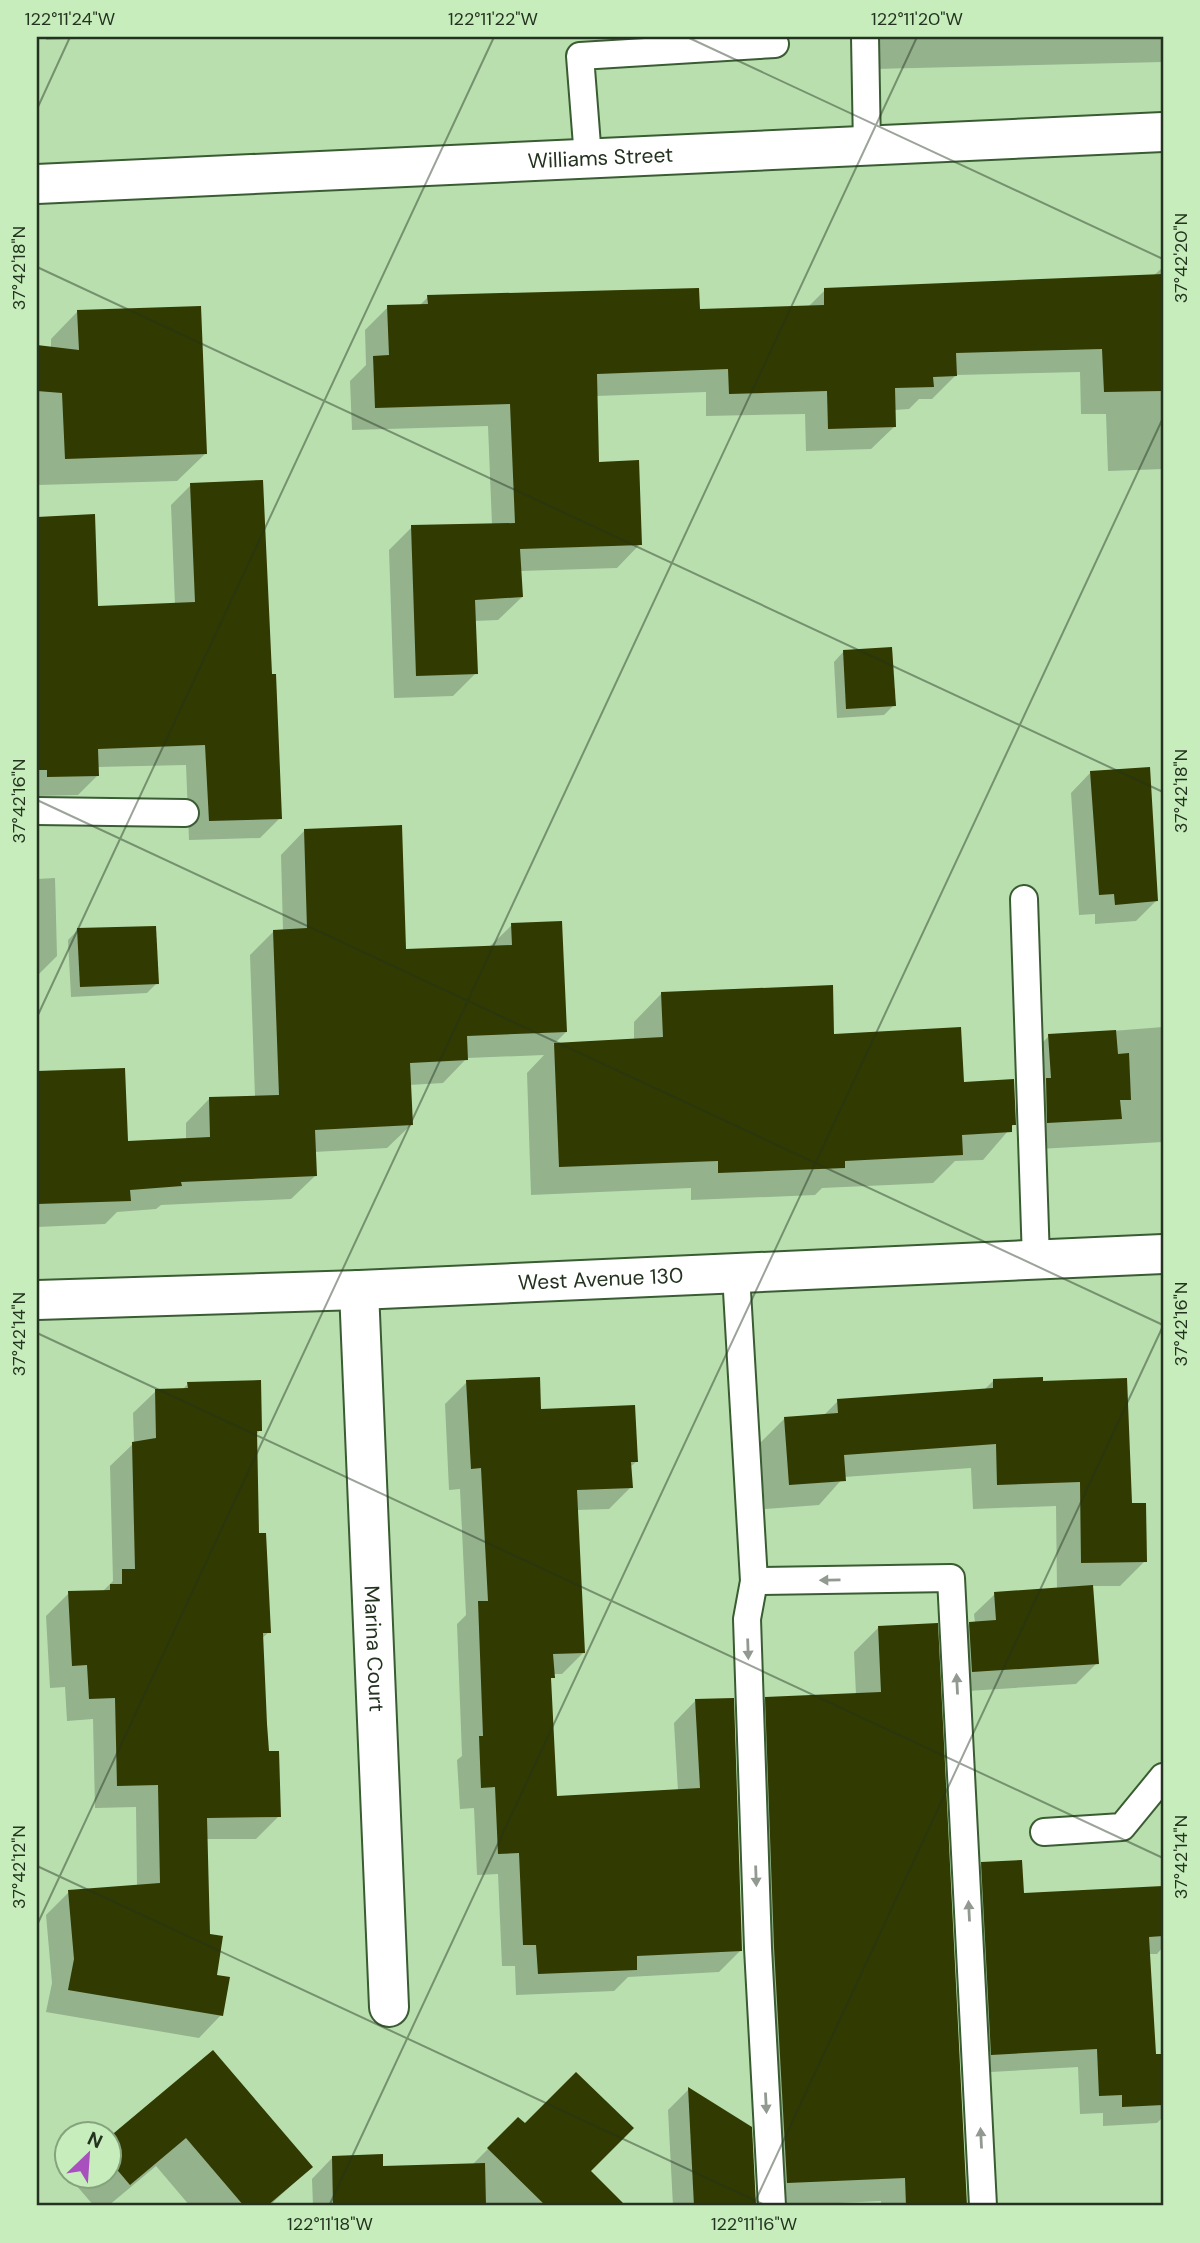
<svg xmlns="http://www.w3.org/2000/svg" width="1200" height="2243" viewBox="0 0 1200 2243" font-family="'DM Sans',sans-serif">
	<rect width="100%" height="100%" fill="#b9dfaf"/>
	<!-- shadow -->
	<g fill="#0003">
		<path d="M46,37H134L46,40Z"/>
		<path d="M873,37H1163V62L874,69Z"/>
		<path d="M1163,267V469L1108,471L1106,414H1081L1080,372L956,375L932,399H919L909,409L894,410L895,426L871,449L806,451L805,414L706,416V392L596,396L598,463L640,544L617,568L520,571L522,597L498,620L474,621L476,673L453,696L394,698L389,550L412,527L492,525L488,426L352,430L350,381L366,365L365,330L388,307L419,306L428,297L698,311L807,308L825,290L1152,277Z"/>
		<path d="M78,311L205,454L177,481L38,485L37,347L51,349V339Z"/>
		<path d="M191,485L270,676L280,818L260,838L189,840L186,765L97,767L98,775L78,795L37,796V519L93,516L96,608L175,605L171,505Z"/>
		<path d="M844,651L894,705L884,715L837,718L834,662Z"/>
		<path d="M1091,772L1157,900L1136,921L1095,924V914L1079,915L1071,793Z"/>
		<path d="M304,831L405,950L489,947L512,925L566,1032L553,1045L634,1041V1022L662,993L833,1036L962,1084L1014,1124L983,1160L955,1161L933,1183L822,1188L815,1195L691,1200V1188L531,1195L527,1073L544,1055L467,1058L443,1083L409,1085L411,1125L387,1148L314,1152L315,1176L291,1199L161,1205L156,1209L117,1212L105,1224L37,1227V1073L123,1070L126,1143L186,1140V1123L209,1099L255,1097L250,955L274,931H283L281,855Z"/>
		<path d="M55,878L57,956L37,976V879Z"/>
		<path d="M78,930L157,983L147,993L71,997L68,940Z"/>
		<path d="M1163,1027V1142L1021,1150L1022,1063L1049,1036Z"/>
		<path d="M994,1380L1131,1505L1145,1561L1120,1586H1091L1097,1663L1076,1684L952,1692L949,1644L970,1623H975L974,1614L995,1594L1057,1590L1056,1506L973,1509L971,1468L844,1477L819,1505L765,1509L759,1444L784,1419L823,1416L838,1401L984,1390Z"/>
		<path d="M467,1382L540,1411L636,1462L630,1467L631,1487L609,1509L577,1510L584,1652L562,1674H553L549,1681L555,1798L678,1791L674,1723L695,1701L741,1950L719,1972L628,1977L614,1991L516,1995L515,1966H502L498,1874L477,1875L474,1808L460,1809L457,1760L462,1756L457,1624L466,1615L460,1489L449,1490L445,1404Z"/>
		<path d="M188,1384L260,1430L256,1435L257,1535L269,1632L261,1639L267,1753L279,1816L256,1839H206L208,1935L221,2015L199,2038L46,2012L52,1983L46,1915L69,1892L137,1886L136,1807L95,1808L93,1719L67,1721L65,1687L50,1688L46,1616L69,1593L102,1592L113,1581L110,1466L134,1443L133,1413L156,1391L182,1390Z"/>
		<path d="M936,1625L965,2206H881V2201L778,2206L742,1723L766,1698L856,1695L854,1652L878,1628Z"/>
		<path d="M982,1864L1022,1895L1163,1887V1947L1157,1954H1148L1154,2056H1163V2117L1157,2123L1103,2126V2113L1080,2114L1078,2067L972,2073L963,1883Z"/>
		<path d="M212,2052L311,2167L269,2206H190L156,2166L108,2206H94L70,2178L108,2176V2140Z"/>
		<path d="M688,2090L750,2128L754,2206H673L668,2110Z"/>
		<path d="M518,2119L588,2171L621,2203L617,2206H487L484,2204L485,2206H313L312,2179L332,2158L382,2168L472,2165Z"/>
	</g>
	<!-- building -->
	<g fill="#313a00">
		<path d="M1163,274V391L1104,392L1102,349L956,353L957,376L933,377L934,387L895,388L896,427L828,429L827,391L729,394L728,369L597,374L599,462L639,460L642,545L520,549L523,597L475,600L478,674L416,676L411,525L515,523L510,404L375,408L373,356L389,355L387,305L428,304L427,295L699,288L700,309L824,305V288Z"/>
		<path d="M201,306L207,454L65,459L62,393L37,391V345L79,350L77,310Z"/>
		<path d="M263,480L272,674H276L282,819L209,821L205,745L98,749L99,776L47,777V770H37V517L95,514L98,606L195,602L190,483Z"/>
		<path d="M892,647L896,706L846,709L843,650Z"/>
		<path d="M1150,767L1158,901L1115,905L1114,894L1099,895L1090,771Z"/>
		<path d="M402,825L406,949L512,945L511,923L562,921L567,1032L467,1036L468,1060L410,1063L413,1125L315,1130L317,1176L181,1182L182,1186L130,1190L131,1201L37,1204V1071L125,1068L128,1141L210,1137L209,1097L279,1095L273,930L307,928L304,829Z"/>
		<path d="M156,926L159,984L80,987L77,928Z"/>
		<path d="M833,985L834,1034L961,1027L964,1082L1014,1079L1016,1125H1012V1132L962,1135L963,1155L845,1161V1168L718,1173V1161L559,1167L554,1043L663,1037L661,992Z"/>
		<path d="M1116,1030L1118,1054L1129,1053L1131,1100H1120L1122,1119L1047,1123L1046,1078H1051L1048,1034Z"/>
		<path d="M540,1377L541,1409L635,1405L638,1462H631L633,1488L577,1490L585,1653L553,1654L555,1678H551L557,1796L700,1788L695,1699L734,1698L742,1951L637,1956V1970L538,1974L536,1945H523L519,1853L498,1854L495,1787L481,1788L479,1736H483L478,1601H488L481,1468L471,1469L466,1380Z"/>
		<path d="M1043,1377V1381L1127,1378L1132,1503H1146L1147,1562L1081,1563L1080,1482L997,1485L996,1444L844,1455L846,1481L789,1485L784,1417L838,1413L837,1399L993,1388V1379Z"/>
		<path d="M261,1380L262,1431H257L259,1533H266L271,1633H263L267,1724L269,1751H279L281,1817L207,1818L210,1934L223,1936L217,1975L230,1977L223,2016L68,1990L74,1959L68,1890L160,1883L158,1785L117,1786L115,1698L89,1699L87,1665L72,1666L68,1591L110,1590V1584H122V1569H135L132,1442L156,1438L155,1389L188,1388L187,1382Z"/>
		<path d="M1093,1585L1099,1664L972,1672L969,1622L996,1620L994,1592Z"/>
		<path d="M938,1623L967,2206H906L905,2178L787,2183L774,1947L765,1697L881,1692L878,1626Z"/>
		<path d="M1022,1860L1024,1893L1163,1886V1936L1149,1937L1156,2054H1163V2105L1122,2107V2095L1099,2096L1097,2049L991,2055L981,1862Z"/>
		<path d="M213,2050L313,2167L267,2206H244L186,2138L130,2185L108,2159V2138Z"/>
		<path d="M576,2072L634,2128L591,2171L626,2206H546L487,2148L518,2117L525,2123Z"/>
		<path d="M688,2087L752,2127L756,2206H694Z"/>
		<path d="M383,2154V2166L485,2163L486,2206H333L332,2156Z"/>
	</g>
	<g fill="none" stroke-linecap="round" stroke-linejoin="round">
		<!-- lane casing -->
		<g stroke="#3a5c32" stroke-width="30">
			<g id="lane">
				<path d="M865,37L867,147"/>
				<path d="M588,158L580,56L775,44"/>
				<path d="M37,811L185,813"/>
				<path d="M1024,899L1036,1260"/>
				<path d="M736,1274L754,1581L747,1619L758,1948L772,2206"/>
				<path d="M754,1581L951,1578L983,2206"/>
				<path d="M1044,1832L1122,1827L1163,1777"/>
			</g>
		</g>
		<!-- street casing -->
		<g stroke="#3a5c32" stroke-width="42">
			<g id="street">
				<path id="s1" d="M359,1290L389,2007"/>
				<path id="s2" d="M37,1300L359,1290L1163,1254"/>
			</g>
		</g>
		<!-- secondary casing -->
		<g stroke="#3a5c32" stroke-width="42">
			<g id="secondary">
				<path id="s3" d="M37,184L1163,132"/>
			</g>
		</g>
		<!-- lane -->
		<use href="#lane" stroke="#fff" stroke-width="26"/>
		<!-- street -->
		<use href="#street" stroke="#fff" stroke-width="38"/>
		<!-- secondary -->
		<use href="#secondary" stroke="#fff" stroke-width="38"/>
	</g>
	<!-- one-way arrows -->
	<defs><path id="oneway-solid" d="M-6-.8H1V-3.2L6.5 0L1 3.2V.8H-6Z" transform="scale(1.75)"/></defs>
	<g fill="#929990">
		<use href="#oneway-solid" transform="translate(830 1580) rotate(179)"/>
		<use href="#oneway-solid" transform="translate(748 1649) rotate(88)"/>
		<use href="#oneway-solid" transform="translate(957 1684) rotate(-93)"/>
		<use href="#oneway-solid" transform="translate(756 1876) rotate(88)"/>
		<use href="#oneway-solid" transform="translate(969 1911) rotate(-93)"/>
		<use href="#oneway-solid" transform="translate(766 2103) rotate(87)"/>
		<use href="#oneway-solid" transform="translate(981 2138) rotate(-93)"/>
	</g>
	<!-- ticks -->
	<path fill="none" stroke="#243320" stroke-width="2" stroke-opacity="0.45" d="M687,37L1163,259M37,109L70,37M37,267L1163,792M37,800L1163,1325M37,1017L494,37M37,1333L1163,1858M37,1866L767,2206M37,1925L917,37M329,2206L1163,418M753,2206L1163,1326"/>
	<g text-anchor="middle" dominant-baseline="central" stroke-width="7" stroke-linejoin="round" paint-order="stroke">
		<!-- street labels -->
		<g font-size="21" fill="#243320" stroke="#c6edbb">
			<text stroke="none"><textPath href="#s3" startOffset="564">Williams Street</textPath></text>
			<text stroke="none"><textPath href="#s2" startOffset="564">West Avenue 130</textPath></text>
			<text stroke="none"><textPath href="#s1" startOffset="359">Marina Court</textPath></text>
		</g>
	</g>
	<!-- border -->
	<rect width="1200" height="2243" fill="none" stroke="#c6edbb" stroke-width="77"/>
	<!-- north arrow -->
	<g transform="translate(88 2155) rotate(25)"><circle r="33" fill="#c6edbb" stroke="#85a37d" stroke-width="2"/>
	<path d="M0-5L12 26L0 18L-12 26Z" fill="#a851be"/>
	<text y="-10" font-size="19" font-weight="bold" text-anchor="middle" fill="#243320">N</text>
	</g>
	<rect x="38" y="38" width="1124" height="2166" fill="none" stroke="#243320" stroke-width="2.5"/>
	<g font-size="18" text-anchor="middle" fill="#243320">
		<text x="70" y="25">122°11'24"W</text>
		<text x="493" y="25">122°11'22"W</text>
		<text x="917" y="25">122°11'20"W</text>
		<text transform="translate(1181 258) rotate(-90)" y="6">37°42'20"N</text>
		<text transform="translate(19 268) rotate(-90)" y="6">37°42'18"N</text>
		<text transform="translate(1181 791) rotate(-90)" y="6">37°42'18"N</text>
		<text transform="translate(19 801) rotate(-90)" y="6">37°42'16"N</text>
		<text transform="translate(1181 1324) rotate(-90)" y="6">37°42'16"N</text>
		<text transform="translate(19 1334) rotate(-90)" y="6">37°42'14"N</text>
		<text transform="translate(1181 1857) rotate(-90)" y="6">37°42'14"N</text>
		<text transform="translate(19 1867) rotate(-90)" y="6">37°42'12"N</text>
		<text x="330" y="2230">122°11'18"W</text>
		<text x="754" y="2230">122°11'16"W</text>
	</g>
</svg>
